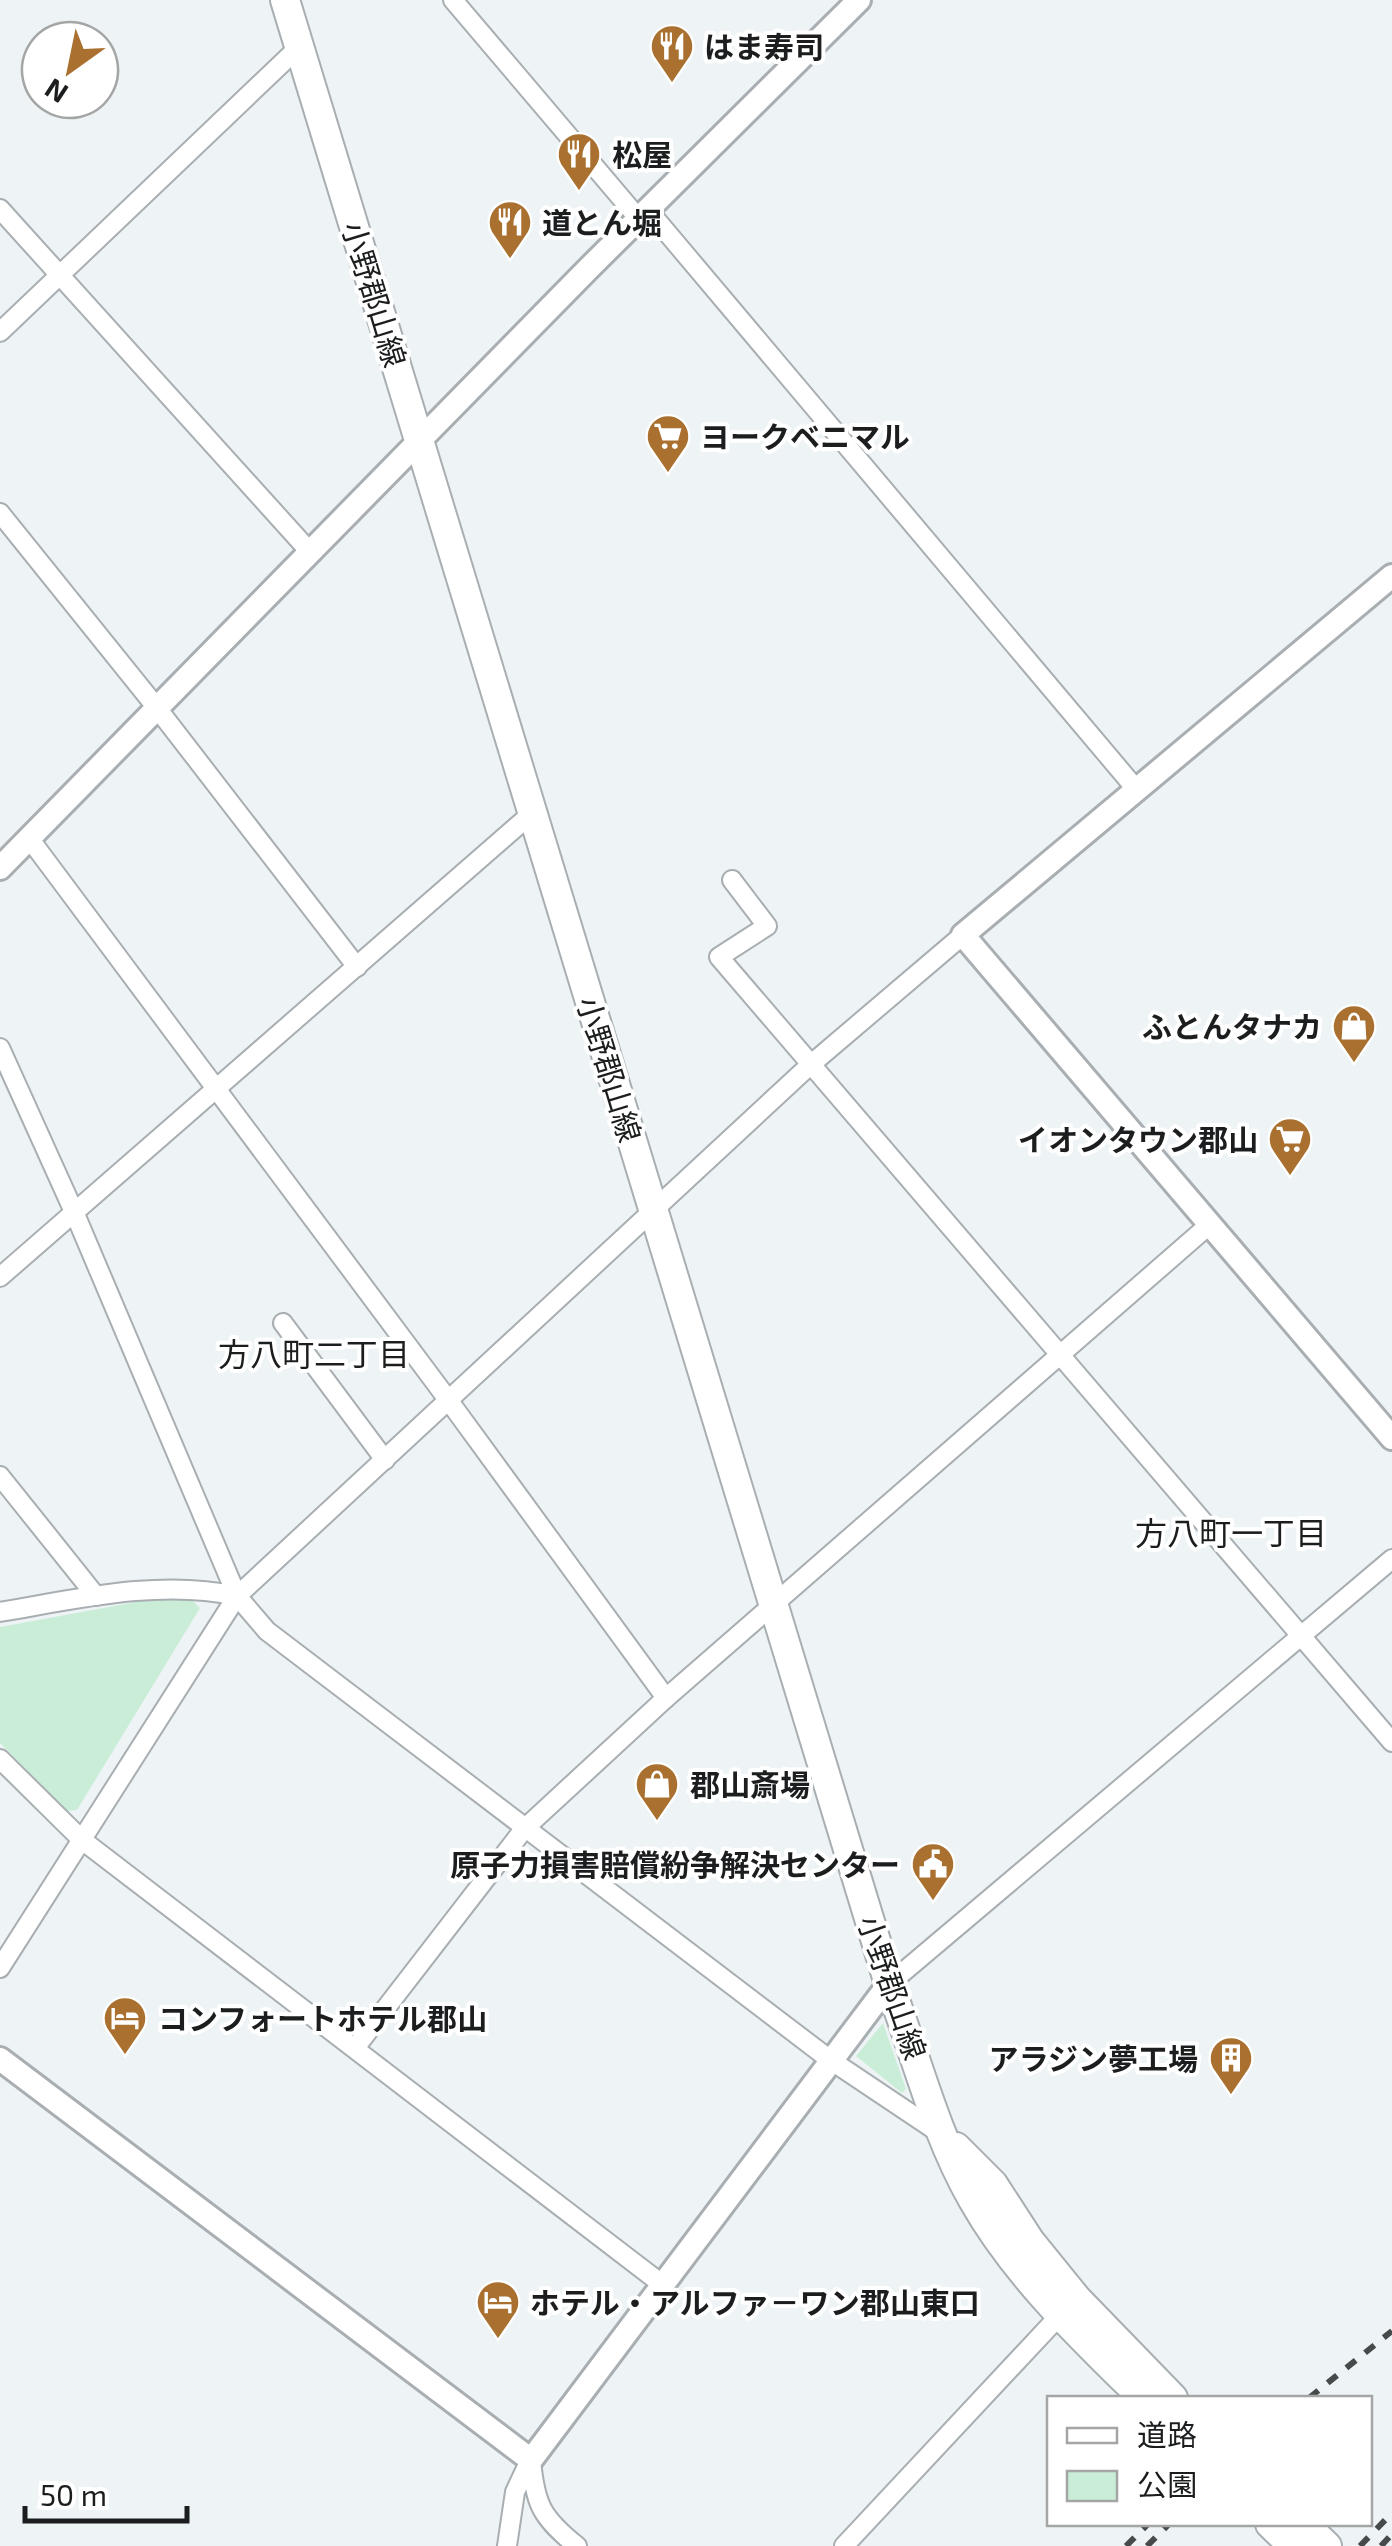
<svg xmlns="http://www.w3.org/2000/svg" width="1392" height="2546" viewBox="0 0 1392 2546" font-family="'Exo 2','Noto Sans JP',sans-serif">
	<rect width="100%" height="100%" fill="#eef4f6"/>
	<!-- green -->
	<g fill="#caedd8">
		<path d="M185,1593L200,1608L77,1810L67,1811L0,1743V1627Z"/>
		<path d="M883,2023L906,2089L902,2093L856,2056Z"/>
	</g>
	<g fill="none" stroke-linecap="round" stroke-linejoin="round">
		<!-- minor casing -->
		<g stroke="#a8aeb1" stroke-width="22">
			<g id="minor">
				<path d="M453,0L639,219"/>
				<path d="M0,209L311,553"/>
				<path d="M648,210L1136,789"/>
				<path d="M0,332L299,47"/>
				<path d="M0,513L157,708L357,967"/>
				<path d="M29,838L449,1401L666,1698"/>
				<path d="M732,880L767,926L719,957L1392,1742"/>
				<path d="M0,1048L75,1214L237,1596L267,1631L829,2059L941,2134"/>
				<path d="M0,1277L530,815"/>
				<path d="M283,1323L385,1460"/>
				<path d="M0,1476L96,1596"/>
				<path d="M0,1612C77,1599 159,1579 237,1596"/>
				<path d="M0,1759L82,1840L663,2285"/>
				<path d="M0,1968L237,1596L809,1066L963,935"/>
				<path d="M889,1984L1392,1559"/>
				<path d="M355,2048L524,1829L666,1698L1209,1225"/>
				<path d="M531,2460C535,2505 542,2518 577,2546"/>
				<path d="M507,2546L515,2492L530,2460"/>
				<path d="M844,2546L1060,2315"/>
			</g>
		</g>
		<!-- tertiary casing -->
		<g stroke="#a8aeb1" stroke-width="28">
			<g id="tertiary">
				<path d="M1392,576L963,935L1392,1438"/>
				<path d="M0,868L590,267L859,0"/>
				<path d="M0,2059L531,2460L889,1984"/>
			</g>
		</g>
		<!-- primary casing -->
		<g stroke="#a8aeb1" stroke-width="32">
			<g id="primary">
				<path d="M285,0L889,1984C916,2055 935,2134 973,2200C1016,2276 1081,2337 1143,2398"/>
				<path d="M956,2147L993,2184L1030,2241L1077,2299L1173,2398"/>
				<path d="M1270,2524L1293,2546"/>
				<path d="M1304,2524L1327,2546"/>
			</g>
		</g>
		<!-- minor -->
		<use href="#minor" stroke="#fff" stroke-width="18"/>
		<!-- tertiary -->
		<use href="#tertiary" stroke="#fff" stroke-width="22"/>
		<!-- primary -->
		<use href="#primary" stroke="#fff" stroke-width="28"/>
		<!-- rail -->
		<g stroke="#474a4b" stroke-width="6" stroke-dasharray="12 12" stroke-linecap="butt">
			<path d="M1309,2398L1392,2331"/>
			<path d="M1126,2546L1148,2524"/>
			<path d="M1147,2546L1169,2524"/>
			<path d="M1360,2546L1392,2513"/>
			<path d="M1381,2546L1392,2534"/>
		</g>
	</g>
	<!-- icons -->
	<defs>
		<g id="restaurant-pin" transform="scale(2.25)"><path d="M0 17L-7.5 6A9.5 9.5 0 1 1 7.5 6Z" fill="#aa702f" stroke="#fff"/><path d="M-5-6h1v4h1v-4h1v4h1v-4h1v5L-1.5 .5V6h-2V.5L-5-1ZM5-6V6H3V1.5H1.5Q1.5-4 5-6Z" fill="#fff"/></g>
		<g id="supermarket-pin" transform="scale(2.25)"><path d="M0 17L-7.5 6A9.5 9.5 0 1 1 7.5 6Z" fill="#aa702f" stroke="#fff"/><path d="M-6-5.5h2.5l.6 2H6L4.5 2H-2.5L-4.4-4H-6ZM-1.5 3.2a1.3 1.3 0 1 0 .1 0ZM3 3.2a1.3 1.3 0 1 0 .1 0Z" fill="#fff"/></g>
		<g id="shop-pin" transform="scale(2.25)"><path d="M0 17L-7.5 6A9.5 9.5 0 1 1 7.5 6Z" fill="#aa702f" stroke="#fff"/><path d="M-5-2.5h2.3a2.7 3.5 0 0 1 5.4 0H5L5.5 6h-11ZM-1.5-2.5h3a1.5 2.3 0 0 0-3 0Z" fill="#fff"/></g>
		<g id="civic-pin" transform="scale(2.25)"><path d="M0 17L-7.5 6A9.5 9.5 0 1 1 7.5 6Z" fill="#aa702f" stroke="#fff"/><path d="M-.6-6.5H3V-4.5H.6V-3L4-1V1h2V6H-6V1h2V-1L-.6-3ZM-1.2 2.5V6h2.4V2.5Z" fill="#fff"/></g>
		<g id="hotel-pin" transform="scale(2.25)"><path d="M0 17L-7.5 6A9.5 9.5 0 1 1 7.5 6Z" fill="#aa702f" stroke="#fff"/><path d="M-6-4.5h1.5V1H6V5H4.5V3h-9V5H-6ZM-4 0a1.8 1.8 0 1 1 3.6 0ZM.5 0V-2.5h3Q6-2.5 6 0Z" fill="#fff"/></g>
		<g id="building-pin" transform="scale(2.25)"><path d="M0 17L-7.5 6A9.5 9.5 0 1 1 7.5 6Z" fill="#aa702f" stroke="#fff"/><path d="M-4-6H4V6H1V3H-1V6H-4ZM-2.5-4.3h1.7v1.8h-1.7ZM.8-4.3h1.7v1.8H.8ZM-2.5-1h1.7V.8h-1.7ZM.8-1h1.7V.8H.8Z" fill="#fff"/></g>
	</defs>
	<g fill-rule="evenodd">
		<use href="#restaurant-pin" x="672" y="46"/>
		<use href="#restaurant-pin" x="579" y="154"/>
		<use href="#restaurant-pin" x="510" y="222"/>
		<use href="#supermarket-pin" x="668" y="436"/>
		<use href="#shop-pin" x="1354" y="1026"/>
		<use href="#supermarket-pin" x="1290" y="1139"/>
		<use href="#shop-pin" x="657" y="1784"/>
		<use href="#civic-pin" x="933" y="1864"/>
		<use href="#hotel-pin" x="125" y="2018"/>
		<use href="#building-pin" x="1231" y="2058"/>
		<use href="#hotel-pin" x="498" y="2302"/>
	</g>
	<g text-anchor="middle" dominant-baseline="central" stroke-width="8" stroke-linejoin="round" paint-order="stroke">
		<!-- poi labels -->
		<g font-size="30" font-weight="bold" fill="#1b1d1e" stroke="#fff" text-anchor="start">
			<text x="704" y="46">はま寿司</text>
			<text x="612" y="154">松屋</text>
			<text x="542" y="222">道とん堀</text>
			<text x="700" y="436">ヨークベニマル</text>
			<text x="1322" y="1026" text-anchor="end">ふとんタナカ</text>
			<text x="1258" y="1139" text-anchor="end">イオンタウン郡山</text>
			<text x="690" y="1784">郡山斎場</text>
			<text x="900" y="1864" text-anchor="end">原子力損害賠償紛争解決センター</text>
			<text x="158" y="2018">コンフォートホテル郡山</text>
			<text x="1198" y="2058" text-anchor="end">アラジン夢工場</text>
			<text x="530" y="2302">ホテル・アルファ－ワン郡山東口</text>
		</g>
		<!-- street labels -->
		<g font-size="30" fill="#1b1d1e" stroke="#fff">
			<text transform="translate(375 294) rotate(73)">小野郡山線</text>
			<text transform="translate(610 1069) rotate(73)">小野郡山線</text>
			<text transform="translate(893 1987) rotate(71)">小野郡山線</text>
		</g>
		<!-- neighbourhood labels -->
		<g font-size="32" fill="#1b1d1e" stroke="#fff">
			<text x="314" y="1353">方八町二丁目</text>
			<text x="1231" y="1532">方八町一丁目</text>
		</g>
	</g>
	<!-- legend -->
	<rect x="1047" y="2396" width="325" height="130" fill="#ffffff" stroke="#a4a5a5" stroke-width="2.5"/>
	<rect x="1067" y="2428" width="50" height="15" fill="#ffffff" stroke="#a4a5a5" stroke-width="2.5"/>
	<text x="1137" y="2446" font-size="30" fill="#1b1d1e">道路</text>
	<rect x="1067" y="2471" width="50" height="30" fill="#caedd8" stroke="#a4a5a5" stroke-width="2.5"/>
	<text x="1137" y="2496" font-size="30" fill="#1b1d1e">公園</text>
	<!-- north arrow -->
	<g transform="translate(70 70) rotate(213)"><circle r="48" fill="#ffffff" stroke="#a4a5a5" stroke-width="2.5"/>
	<path d="M0-8L18 38L0 25L-18 38Z" fill="#aa702f"/>
	<text y="-15" font-size="28" font-weight="bold" text-anchor="middle" fill="#1b1d1e">N</text>
	</g>
	<!-- scale -->
	<path d="M25 2506v15h162v-15" fill="none" stroke="#1b1d1e" stroke-width="5"/>
	<text x="40" y="2506" font-size="30" fill="#1b1d1e" stroke="#ffffff" stroke-width="8" paint-order="stroke">50 m</text>
</svg>
